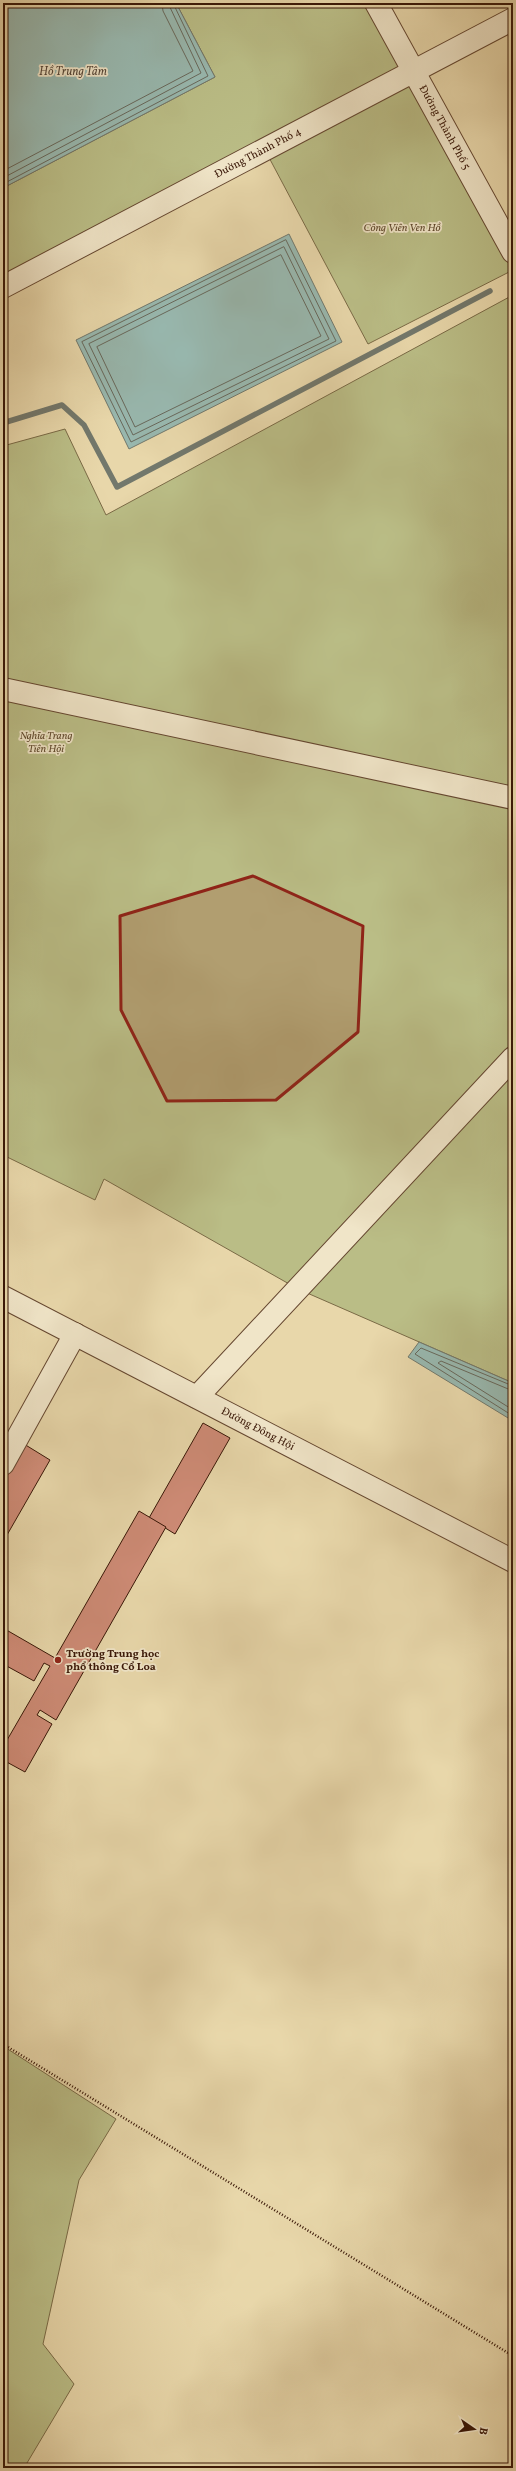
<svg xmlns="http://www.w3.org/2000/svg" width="516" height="2471" viewBox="0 0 516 2471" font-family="Vollkorn,serif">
	<rect width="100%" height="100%" fill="#e8d7aa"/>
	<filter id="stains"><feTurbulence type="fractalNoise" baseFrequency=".005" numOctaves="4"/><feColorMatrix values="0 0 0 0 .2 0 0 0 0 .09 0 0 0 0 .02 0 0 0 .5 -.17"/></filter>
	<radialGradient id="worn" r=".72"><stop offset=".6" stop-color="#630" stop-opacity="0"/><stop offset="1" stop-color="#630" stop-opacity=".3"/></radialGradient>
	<!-- green -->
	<g fill="#babd86" stroke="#7a6a46">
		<path d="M176,3H376L513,252V270L368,344L265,150L3,286V188L215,77Z"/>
		<path d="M513,295V1383L298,1289L104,1179L95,1200L3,1155V446L65,429L106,515Z"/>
		<path d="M3,2046L116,2119L79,2180L43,2344L74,2384L24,2468H3Z"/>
	</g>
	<!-- water -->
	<g fill="#98b8af" stroke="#72786c">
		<path d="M3,3H176L215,77L3,188Z"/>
		<path d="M289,234L342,342L129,449L76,340Z"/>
		<path d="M419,1342L513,1383V1421L408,1357Z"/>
	</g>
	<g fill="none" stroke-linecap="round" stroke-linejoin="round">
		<!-- shore -->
		<g stroke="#68685b" stroke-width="1">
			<path d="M3,171L193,71L163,11L162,3"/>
			<path d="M3,178L201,73L168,3"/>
			<path d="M3,184L208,76L173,3"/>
			<path d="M286,240L336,341L131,442L82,342Z"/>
			<path d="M284,247L329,339L133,435L89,344Z"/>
			<path d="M281,255L321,336L135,427L97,347Z"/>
			<path d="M513,1386L421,1348L415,1354L513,1416"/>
			<path d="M513,1391L441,1361L438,1363L513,1410"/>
		</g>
		<!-- stream -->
		<path stroke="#72786c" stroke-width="5.5" d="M3,423L62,405L84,425L117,487L490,291"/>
	</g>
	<!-- building -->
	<g fill="#ce8b76" stroke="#391707">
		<path d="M203,1423L230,1438L175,1534L149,1518Z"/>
		<path d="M24,1444L50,1460L3,1542V1482Z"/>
		<path d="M139,1511L166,1527L56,1720L40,1710L37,1715L52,1724L25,1772L3,1760V1747L50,1666L44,1663L34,1681L3,1664V1628L55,1658Z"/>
	</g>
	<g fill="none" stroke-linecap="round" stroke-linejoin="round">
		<!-- minor casing -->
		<g stroke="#654730" stroke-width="24">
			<g id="minor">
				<path id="s1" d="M376,3L513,252"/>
				<path id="s2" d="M3,287L513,19"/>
				<path d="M3,689L513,798"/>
				<path id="s3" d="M3,1297L513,1561"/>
				<path d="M197,1397L513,1058"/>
				<path d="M3,1464L75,1334"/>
			</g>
		</g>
		<!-- path -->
		<path stroke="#391707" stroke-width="2.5" stroke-dasharray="1 2" stroke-linecap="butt" d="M3,2044L513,2356"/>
		<!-- minor -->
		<use href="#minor" stroke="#f0e5c8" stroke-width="22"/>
	</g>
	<!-- marked area -->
	<path fill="#8f2418" fill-opacity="0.2" stroke="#8f2418" stroke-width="3" stroke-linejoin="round" d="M253,876L363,926L358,1032L276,1100L167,1101L121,1010L120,916Z"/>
	<!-- markers -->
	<circle fill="#8f2418" stroke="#f0e5c8" stroke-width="1.5" cx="58" cy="1660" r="4"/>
	<g text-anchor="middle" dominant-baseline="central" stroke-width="3.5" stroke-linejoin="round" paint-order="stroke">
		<!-- street labels -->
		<g font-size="11" fill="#391707" stroke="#f0e5c8">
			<text stroke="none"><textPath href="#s1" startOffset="142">Đường Thành Phố 5</textPath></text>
			<text stroke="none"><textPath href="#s2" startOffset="288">Đường Thành Phố 4</textPath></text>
			<text stroke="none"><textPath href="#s3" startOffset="287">Đường Đông Hội</textPath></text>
		</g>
		<!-- park labels -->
		<g font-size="11" font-style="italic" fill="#60492d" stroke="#f0e5c8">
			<text x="402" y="228">Công Viên Ven Hồ</text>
			<text x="46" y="736">Nghĩa Trang<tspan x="46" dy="13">Tiên Hội</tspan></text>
		</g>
		<!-- poi labels -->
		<g font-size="11" font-weight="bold" fill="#391707" stroke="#f0e5c8" text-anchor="start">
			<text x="66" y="1654">Trường Trung học<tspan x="66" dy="13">phổ thông Cổ Loa</tspan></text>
		</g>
		<!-- water labels -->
		<g font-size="12" font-style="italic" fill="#564739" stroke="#f0e5c8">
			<text x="73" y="72">Hồ Trung Tâm</text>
		</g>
	</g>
	<!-- margin -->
	<rect width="516" height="2471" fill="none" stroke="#e8d7aa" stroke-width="16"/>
	<rect x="4" y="4" width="508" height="2463" fill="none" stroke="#391707" stroke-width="2"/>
	<rect x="8" y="8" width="500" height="2455" fill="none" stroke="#391707"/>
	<!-- north arrow -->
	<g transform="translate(474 2429) rotate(103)" stroke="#f0e5c8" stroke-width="3" paint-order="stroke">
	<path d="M0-3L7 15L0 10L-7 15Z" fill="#391707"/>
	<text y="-6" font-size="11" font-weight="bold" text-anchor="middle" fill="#391707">B</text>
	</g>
	<rect width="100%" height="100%" filter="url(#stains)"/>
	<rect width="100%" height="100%" fill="url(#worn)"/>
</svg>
